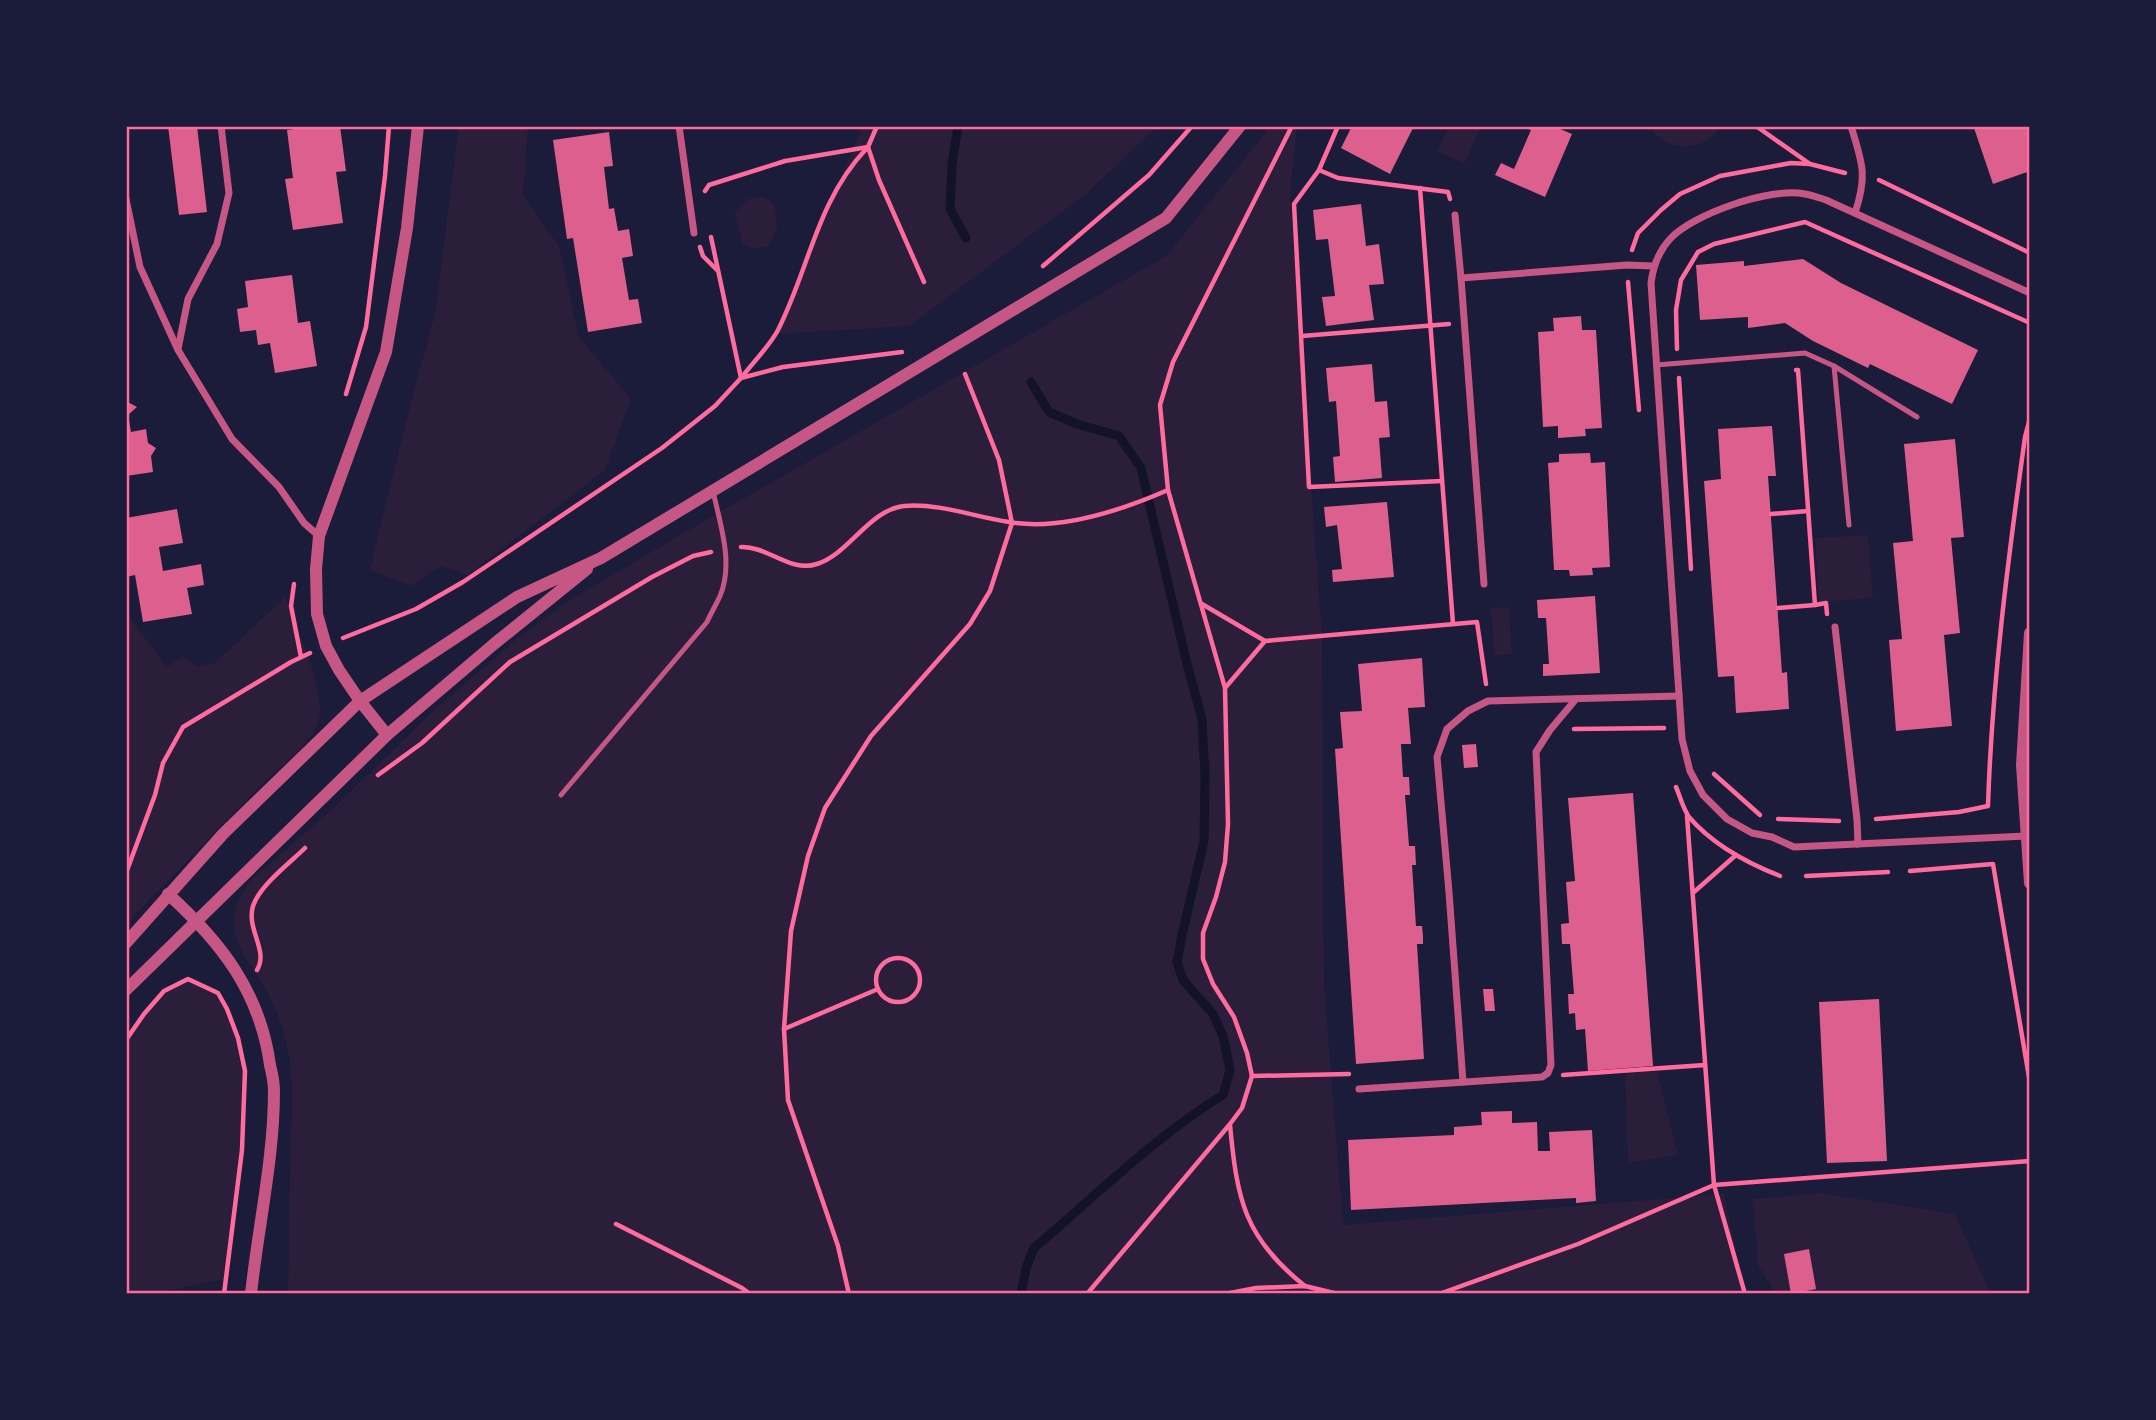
<svg xmlns="http://www.w3.org/2000/svg" width="2156" height="1420" viewBox="0 0 2156 1420" font-family="Overpass,sans-serif">
	<rect width="100%" height="100%" fill="#1b1b3a"/>
	<!-- green -->
	<g fill="#2a1e3b">
		<path d="M459,126H528L523,195L559,246L579,337L631,399L605,470L468,575L440,566L411,586L370,570L405,425L435,313Z"/>
		<path d="M862,126H1158L1086,194L909,326L776,334Z"/>
		<path d="M1271,126H1297L1290,194L1322,638L1324,986L1343,1225L1724,1194L1745,1294H288C289,1251 289,1208 290,1165C291,1132 294,1096 290,1063C288,1046 282,1027 276,1011C259,961 208,940 250,881L338,804L432,712L518,638L570,600L680,535L1166,256Z"/>
		<path d="M1449,126H1481L1464,164L1437,151Z"/>
		<path d="M1649,126H1720C1705,154 1664,153 1649,126Z"/>
		<path d="M764,197L775,205L777,229L768,246L753,249L742,243L735,212L748,199Z"/>
		<path d="M1868,535L1873,598L1819,602L1815,538Z"/>
		<path d="M285,597C296,625 326,692 319,719C313,744 278,768 260,786C215,832 171,878 126,924V613L167,667L183,656L197,667L215,663Z"/>
		<path d="M1509,607L1512,654L1494,655L1491,608Z"/>
		<path d="M188,979L218,993L238,1038L245,1071L242,1150L226,1279L150,1294H126V1040L164,991Z"/>
		<path d="M1657,1071L1678,1155L1628,1163L1625,1074Z"/>
		<path d="M1820,1193L1955,1214L1991,1294H1776L1758,1265L1753,1199Z"/>
	</g>
	<g fill="none" stroke-linecap="round" stroke-linejoin="round">
		<!-- stream -->
		<g stroke="#12122b" stroke-width="9">
			<path d="M958,126L952,164L950,209L966,238"/>
			<path d="M1021,1294L1026,1268L1034,1248C1094,1197 1156,1136 1223,1095L1230,1070L1223,1036L1213,1014L1183,980L1177,962L1182,935L1204,841L1205,775L1202,719L1187,664L1141,468L1119,436L1077,424L1049,412L1031,382"/>
		</g>
	</g>
	<!-- building -->
	<g fill="#dd5f8e">
		<path d="M168,126H197L207,212L179,215Z"/>
		<path d="M315,126H340L346,171L336,172L343,223L293,230L285,179L293,178L287,130Z"/>
		<path d="M1352,126H1414L1390,174L1341,148Z"/>
		<path d="M1521,126H1553L1572,134L1545,197L1495,175L1501,163L1514,169L1531,130Z"/>
		<path d="M1979,126H2030V171L1993,184L1974,128Z"/>
		<path d="M609,132L613,166L604,167L609,209L614,208L618,231L629,229L633,256L622,258L629,300L638,299L642,323L588,332L573,238L567,239L553,140Z"/>
		<path d="M1361,204L1366,246L1379,244L1384,284L1369,285L1374,320L1326,326L1322,297L1335,296L1328,239L1316,240L1313,210Z"/>
		<path d="M1803,259L1841,283L1978,350L1952,404L1870,364L1868,368L1813,341L1785,323L1748,328V317L1700,320L1696,265L1744,261V266Z"/>
		<path d="M292,275L298,323L310,321L317,366L275,373L270,343L258,345L256,330L240,332L237,309L248,307L245,281Z"/>
		<path d="M1581,316L1582,330H1596L1602,428L1585,429L1586,436L1558,438V426L1543,427L1538,332L1554,331L1553,318Z"/>
		<path d="M1372,364L1375,402L1387,401L1390,437L1379,438L1382,478L1335,482L1333,457L1340,456L1336,401L1329,402L1326,368Z"/>
		<path d="M126,401L137,407L128,415L131,432L146,429L148,443L156,448L151,456L153,472L126,476Z"/>
		<path d="M1772,426L1776,476H1768L1782,673L1787,672L1789,709L1736,713L1734,676L1718,677L1704,481L1721,479L1718,429Z"/>
		<path d="M1955,439L1964,537L1951,538L1960,633L1944,635L1952,726L1896,731L1889,640L1902,639L1893,543L1913,541L1904,444Z"/>
		<path d="M1590,453L1591,463L1605,462L1610,567L1592,568L1593,575L1570,576L1569,570H1554L1548,463L1559,462V454Z"/>
		<path d="M1387,502L1394,577L1333,582L1332,570L1342,569L1337,525L1326,527L1324,507Z"/>
		<path d="M177,509L183,543L159,547L163,571L201,564L204,585L187,588L192,614L143,622L135,575L126,577V518Z"/>
		<path d="M1595,596L1600,673L1543,676V664H1549L1546,618H1538L1537,600Z"/>
		<path d="M1422,658L1425,707L1408,708L1411,744H1401L1403,777H1409L1410,795H1405L1409,846H1415L1416,865H1412L1416,926H1422L1423,936V944H1417L1424,1059L1356,1064L1335,749L1343,748L1340,712L1362,711L1358,664Z"/>
		<path d="M1476,744L1478,767L1464,768L1462,745Z"/>
		<path d="M1633,793L1653,1066L1588,1071L1585,1029L1576,1030L1575,1013L1569,1014L1568,994H1574L1570,944H1562L1561,924L1569,923L1566,882L1575,881L1568,798Z"/>
		<path d="M1483,989H1493L1495,1011H1485Z"/>
		<path d="M1879,999L1887,1161L1827,1163L1819,1002Z"/>
		<path d="M1512,1111V1123L1537,1122L1538,1151H1550L1549,1132L1592,1130L1596,1201L1576,1203V1198L1351,1210L1348,1140L1454,1135V1127L1482,1125L1481,1112Z"/>
		<path d="M1809,1249L1816,1289L1791,1294L1784,1254Z"/>
	</g>
	<g fill="none" stroke-linecap="round" stroke-linejoin="round">
		<!-- path -->
		<g stroke="#ff6b9d" stroke-width="4.5">
			<path d="M877,126L868,147L879,180L924,282"/>
			<path d="M1338,126L1319,170L1294,204L1309,487L1442,481"/>
			<path d="M1756,126L1810,164"/>
			<path d="M1319,170L1338,178L1448,192L1450,199"/>
			<path d="M1879,180L2030,253"/>
			<path d="M1420,188L1453,624"/>
			<path d="M705,191L709,185L785,161L868,147"/>
			<path d="M711,237L741,378"/>
			<path d="M700,247L703,256L717,270"/>
			<path d="M1632,250L1638,233L1661,210L1680,194L1720,176L1791,163L1810,164L1845,173"/>
			<path d="M1043,266L1149,175L1192,126"/>
			<path d="M1628,282L1639,410"/>
			<path d="M1302,336L1449,324"/>
			<path d="M1677,349L1676,310L1681,280L1698,252L1714,244L1805,222L2030,323"/>
			<path d="M1796,370H1798L1815,605L1826,603L1827,614"/>
			<path d="M742,377C753,362 769,347 778,330C810,267 816,202 867,148"/>
			<path d="M1679,378L1691,569"/>
			<path d="M346,394L366,327L385,176L389,126"/>
			<path d="M1771,514L1808,511"/>
			<path d="M741,547C768,546 790,573 817,564C849,554 869,510 904,506C940,503 974,517 1009,522C1059,531 1122,510 1168,490"/>
			<path d="M294,584L291,606L301,657"/>
			<path d="M1202,604L1265,641L1477,622L1486,684"/>
			<path d="M1778,608L1815,605"/>
			<path d="M343,638L416,609L463,582L662,448L715,406L741,378L783,367L902,352"/>
			<path d="M1225,688L1265,641"/>
			<path d="M1574,729L1664,728"/>
			<path d="M1714,774L1760,815"/>
			<path d="M378,775L422,743L510,662L652,577L693,556L711,552"/>
			<path d="M1676,787C1680,796 1683,809 1689,817C1712,844 1747,863 1780,876"/>
			<path d="M1687,816L1714,1185L1745,1294"/>
			<path d="M1778,819L1839,821"/>
			<path d="M1876,819L1959,812L1988,806C1992,682 2008,560 2025,437L2030,418"/>
			<path d="M1910,871L1993,864L2030,1083"/>
			<path d="M126,873L155,795L163,763L183,727L291,662L310,653"/>
			<path d="M1806,876L1888,872"/>
			<path d="M1694,892L1736,855"/>
			<circle cx="898" cy="980" r="22"/>
			<path d="M257,970C269,951 246,929 253,906C260,885 290,863 305,848"/>
			<path d="M784,1029L878,989"/>
			<path d="M126,1040L144,1014L164,991L188,979L218,993L227,1009L238,1038L245,1071L242,1150L224,1294"/>
			<path d="M1563,1075L1705,1065"/>
			<path d="M1252,1076L1349,1074"/>
			<path d="M1230,1125C1237,1199 1244,1238 1305,1286"/>
			<path d="M616,1224L742,1288L750,1294"/>
			<path d="M849,1294L838,1246L788,1100L784,1029L791,931L808,856L825,808L871,736L970,624L990,591L1012,523L999,460L965,374"/>
			<path d="M1087,1294L1230,1124L1242,1108L1252,1076L1247,1053L1234,1017L1213,984L1203,959V933L1216,897L1225,862L1228,824L1225,688L1168,490L1160,405L1173,362L1292,126"/>
			<path d="M1225,1294L1256,1288L1305,1286L1338,1294"/>
			<path d="M1439,1294L1578,1244L1714,1185L2030,1161"/>
		</g>
		<!-- service -->
		<g stroke="#c65784" stroke-width="5">
			<path d="M1656,365L1805,353L1834,366L1917,417"/>
			<path d="M1834,366L1849,525"/>
			<path d="M561,795L707,622C711,613 716,605 720,596C734,563 720,524 713,491"/>
		</g>
		<!-- minor -->
		<g stroke="#c65784" stroke-width="7">
			<path d="M679,126L694,233"/>
			<path d="M1851,126C1862,163 1868,174 1855,213"/>
			<path d="M126,199L140,267L178,350L232,439L279,487L304,523L319,536"/>
			<path d="M1455,215L1461,278"/>
			<path d="M178,349L188,299L217,244L229,193L221,126"/>
			<path d="M1484,584L1461,278L1627,265L1653,266"/>
			<path d="M1835,627L1857,820L1858,844"/>
			<path d="M2026,836L1794,847L1772,837L1752,833L1727,819L1703,795L1690,771L1682,739L1651,283C1653,267 1658,252 1670,239C1693,214 1770,187 1805,194C1812,195 1819,198 1826,200L2030,293"/>
			<path d="M1463,1082L1449,892L1437,757L1447,729L1468,711L1488,701L1679,696"/>
			<path d="M1359,1089L1542,1077L1548,1073L1551,1065L1536,752L1550,730L1576,699"/>
		</g>
		<!-- tertiary -->
		<g stroke="#c65784" stroke-width="12">
			<path d="M2030,633L2022,765L2030,883"/>
			<path d="M387,735L360,701L339,670L326,646L317,614L316,569L319,536L386,352L407,228L418,126"/>
			<path d="M168,894C221,942 260,992 270,1065C272,1073 274,1083 274,1091C274,1159 258,1227 251,1294"/>
			<path d="M126,943L223,834L360,701L517,597L601,558L1166,218L1240,126"/>
			<path d="M126,990L387,735L494,644L587,569"/>
		</g>
	</g>
	<!-- border -->
	<rect width="2156" height="1420" fill="none" stroke="#1b1b3a" stroke-width="256"/>
	<rect x="128" y="128" width="1900" height="1164" fill="none" stroke="#ff6b9d" stroke-width="2.5"/>
</svg>
